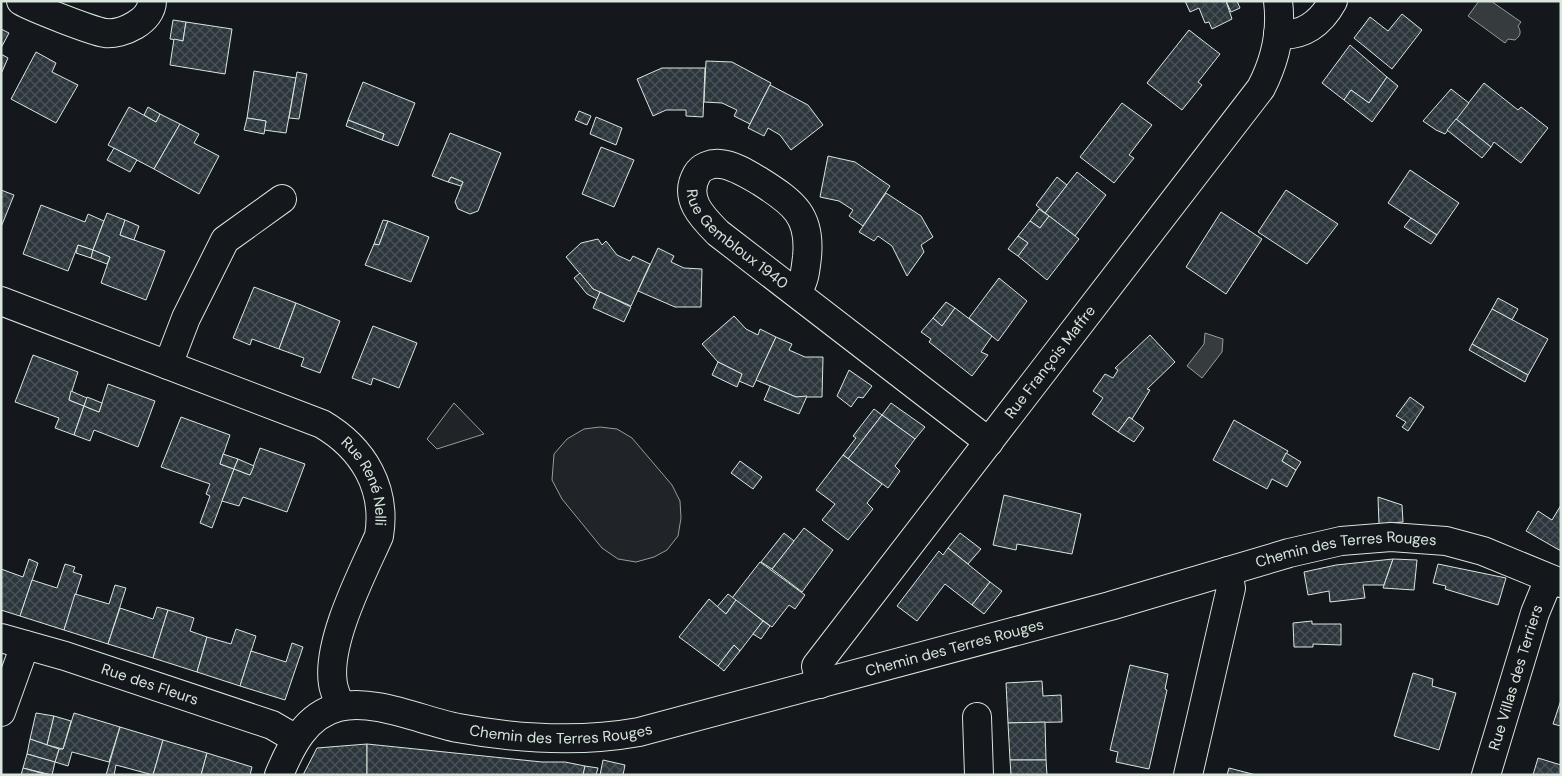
<svg xmlns="http://www.w3.org/2000/svg" width="1562" height="776" viewBox="0 0 1562 776" font-family="'DM Sans',sans-serif">
	<defs>
		<pattern id="building-cross-hatch" width="8" height="8" patternUnits="userSpaceOnUse" patternTransform="scale(1.25)"><rect width="8" height="8" fill="#2c363c"/><path d="M0 0l8 8M0 8l8-8" fill="none" stroke="#4a5358"/></pattern>
	</defs>
	<rect width="100%" height="100%" fill="#14181c"/>
	<!-- green -->
	<g fill="#202428" stroke="#939e99">
		<path d="M454,403L484,434L437,449L427,439Z"/>
		<path d="M600,427L617,429L632,438L672,485L680,501L681,518L678,536L667,550L654,557L636,562L618,559L602,548L562,499L552,480L554,454L567,439L584,429Z"/>
	</g>
	<!-- water -->
	<g fill="#363b3e" stroke="#939e99">
		<path d="M1479,1H1491L1521,22L1518,26C1522,33 1520,36 1515,40L1508,39L1505,43L1468,16Z"/>
		<path d="M1205,333L1223,339L1222,352L1202,378L1187,366L1204,344Z"/>
	</g>
	<!-- building -->
	<g fill="url(#building-cross-hatch)" stroke="#d8e6dc">
		<path d="M1185,1H1226L1232,19L1212,29L1209,22L1205,23L1199,8L1190,12Z"/>
		<path d="M1226,1H1237L1240,8L1231,12Z"/>
		<path d="M1402,14L1422,30L1392,69L1354,38L1370,17L1388,31Z"/>
		<path d="M173,20L186,22L183,41L170,39Z"/>
		<path d="M186,22L232,29L225,74L170,65L174,39L183,41Z"/>
		<path d="M1,29L9,33L1,48Z"/>
		<path d="M1189,30L1220,54L1198,82L1202,85L1182,110L1147,83Z"/>
		<path d="M1350,45L1387,77L1369,103L1351,90L1344,100L1322,83Z"/>
		<path d="M36,52L56,63L52,72L78,85L56,123L11,99Z"/>
		<path d="M1,54L8,58L1,74Z"/>
		<path d="M706,61L732,62L771,83L750,124L734,116L737,110L722,103L704,102Z"/>
		<path d="M662,68H705L703,117L686,116V110H666L653,116L637,79Z"/>
		<path d="M254,71L296,78L286,133L264,130L266,121L247,118Z"/>
		<path d="M297,72L307,74L299,119L289,118Z"/>
		<path d="M1387,77L1398,86L1372,122L1344,100L1351,90L1369,103Z"/>
		<path d="M363,82L415,103L398,146L382,140L384,134L348,120Z"/>
		<path d="M1484,83L1518,110L1521,107L1548,128L1521,163L1494,142L1491,147L1456,119Z"/>
		<path d="M770,85L808,105L823,125L791,150L780,135L768,128L764,136L748,128Z"/>
		<path d="M1451,89L1469,103L1445,134L1436,130L1423,121Z"/>
		<path d="M1122,103L1152,125L1129,155L1134,158L1114,183L1080,157Z"/>
		<path d="M129,107L156,122L160,114L180,124L154,169L108,145Z"/>
		<path d="M148,107L160,114L156,122L144,115Z"/>
		<path d="M579,111L591,116L587,125L575,120Z"/>
		<path d="M596,117L622,128L616,145L590,134Z"/>
		<path d="M247,118L266,121L264,134L244,130Z"/>
		<path d="M1456,119L1491,147L1482,158L1447,130Z"/>
		<path d="M348,120L384,134L382,140L346,126Z"/>
		<path d="M180,124L199,134L194,143L219,156L199,194L154,169Z"/>
		<path d="M450,133L501,153L478,211L470,214L458,209L455,202L463,182L451,177L448,182L432,176Z"/>
		<path d="M601,147L634,160L614,207L582,194Z"/>
		<path d="M114,148L137,160L130,172L107,160Z"/>
		<path d="M828,156L855,162L890,186L863,226L849,216L853,210L839,201L820,197Z"/>
		<path d="M1410,170L1459,203L1437,235L1388,203Z"/>
		<path d="M1077,172L1106,195L1075,236L1045,213Z"/>
		<path d="M451,177L463,182L461,186L448,182Z"/>
		<path d="M1057,177L1067,185L1045,213L1036,205Z"/>
		<path d="M1,190L14,195L1,227Z"/>
		<path d="M1286,190L1338,224L1307,264L1258,232Z"/>
		<path d="M886,193L921,216L933,237L921,245L924,252L907,276L892,246L878,236L874,241L859,232Z"/>
		<path d="M41,205L85,222L88,214L104,221L93,250L78,245L68,271L23,254Z"/>
		<path d="M1039,209L1049,216L1040,228L1030,221Z"/>
		<path d="M1221,212L1262,239L1226,294L1186,267Z"/>
		<path d="M107,213L125,220L120,235L165,251L146,300L101,283L110,257L93,250Z"/>
		<path d="M1049,216L1079,239L1047,280L1018,256L1028,243L1018,236L1030,221L1040,228Z"/>
		<path d="M1411,218L1437,235L1431,244L1404,227Z"/>
		<path d="M125,220L139,226L134,240L120,235Z"/>
		<path d="M383,220L388,221L379,245L374,244Z"/>
		<path d="M388,221L429,237L411,282L365,265L374,244L379,245Z"/>
		<path d="M1018,236L1028,243L1018,256L1008,249Z"/>
		<path d="M598,239L602,245L606,241L617,255L630,261L633,256L650,264L631,306L593,289L566,257L581,243Z"/>
		<path d="M78,245L93,250L91,258L76,253Z"/>
		<path d="M658,248L674,256L671,262L684,268L702,269L701,307H675L638,291Z"/>
		<path d="M93,250L110,257L107,264L91,258Z"/>
		<path d="M580,273L593,289L600,292L597,299L587,294L574,278Z"/>
		<path d="M999,278L1027,301L998,341L969,318Z"/>
		<path d="M254,287L296,303L279,349L252,339L250,345L233,338Z"/>
		<path d="M600,292L631,307L624,322L593,308Z"/>
		<path d="M1498,298L1518,309L1512,320L1492,309Z"/>
		<path d="M946,302L955,308L942,326L933,318Z"/>
		<path d="M296,303L340,321L320,373L301,366L304,358L279,349Z"/>
		<path d="M955,308L992,336L981,352L988,355L972,376L929,342L931,339L921,332L933,318L942,326Z"/>
		<path d="M1492,309L1548,339L1528,375L1472,344Z"/>
		<path d="M734,316L746,329L758,335L760,329L776,337L753,387L739,381L742,374L718,362L702,344Z"/>
		<path d="M373,326L417,343L399,388L373,378L371,385L352,378Z"/>
		<path d="M1150,335L1175,362L1147,389L1150,390L1132,419L1129,417L1118,432L1092,414L1103,398L1093,391L1105,374L1113,378L1118,370L1115,368Z"/>
		<path d="M776,337L792,344L789,350L805,357H823L822,397H796L756,380Z"/>
		<path d="M1472,344L1528,375L1525,382L1469,350Z"/>
		<path d="M33,355L78,372L69,400L84,406L74,435L55,428L59,418L15,402Z"/>
		<path d="M718,362L742,374L737,387L712,375Z"/>
		<path d="M849,370L872,386L863,398L858,397L851,407L837,396Z"/>
		<path d="M108,384L155,401L138,447L94,430L90,441L74,435L84,406L99,412Z"/>
		<path d="M770,386L796,397L807,396L799,414L764,400Z"/>
		<path d="M71,391L87,398L84,406L69,400Z"/>
		<path d="M87,397L102,403L99,412L84,406Z"/>
		<path d="M1410,397L1424,407L1408,431L1402,427L1406,422L1396,416Z"/>
		<path d="M891,403L925,427L915,439L882,415Z"/>
		<path d="M874,409L882,415L848,459L843,455L856,438L853,436Z"/>
		<path d="M882,415L915,439L895,466L900,471L888,488L848,459Z"/>
		<path d="M181,417L230,435L220,464L234,469L212,528L200,523L210,496L206,494L210,484L161,467Z"/>
		<path d="M1129,417L1144,428L1134,442L1118,432Z"/>
		<path d="M1234,420L1288,451L1282,461L1296,470L1287,487L1272,479L1267,489L1213,460Z"/>
		<path d="M260,448L305,464L287,512L243,497L239,506L222,501L234,469L250,475Z"/>
		<path d="M1286,453L1301,462L1296,470L1282,461Z"/>
		<path d="M223,454L238,459L234,469L220,464Z"/>
		<path d="M843,455L882,484L867,503L873,509L848,540L822,520L835,504L816,490Z"/>
		<path d="M238,459L254,466L250,475L234,469Z"/>
		<path d="M740,461L762,477L753,489L731,473Z"/>
		<path d="M1004,495L1081,514L1072,554L1017,544L1016,550L993,545Z"/>
		<path d="M1378,497L1402,505L1403,522L1379,524Z"/>
		<path d="M1561,505V551L1526,531L1538,511L1552,520Z"/>
		<path d="M804,528L833,550L802,592L772,569Z"/>
		<path d="M784,533L794,541L772,569L761,562Z"/>
		<path d="M960,533L981,549L968,564L948,548Z"/>
		<path d="M948,548L990,582L972,605L945,584L917,621L897,606L939,551L943,555Z"/>
		<path d="M29,559L38,563L20,616L1,610V569L23,577Z"/>
		<path d="M1393,559L1384,585H1363L1365,598L1330,602L1329,591L1308,595L1304,572L1336,565Z"/>
		<path d="M1393,559L1417,560L1414,590L1383,588Z"/>
		<path d="M760,562L805,595L795,609L789,605L772,627L732,598Z"/>
		<path d="M65,564L75,567L73,572L82,575L64,630L20,616L32,580L57,588Z"/>
		<path d="M1438,564L1506,578L1498,605L1445,589L1446,586L1433,583Z"/>
		<path d="M990,582L1002,591L984,614L972,605Z"/>
		<path d="M115,585L126,588L108,644L64,630L75,594L109,604Z"/>
		<path d="M728,594L736,600L726,614L717,607Z"/>
		<path d="M709,599L726,614L736,600L763,621L740,651L734,645L718,666L679,637Z"/>
		<path d="M157,607L168,610L153,658L108,644L120,608L153,619Z"/>
		<path d="M168,610L194,618L190,631L207,637L197,672L153,658Z"/>
		<path d="M763,621L770,626L761,639L753,634Z"/>
		<path d="M1312,621V624H1341V645L1313,644V647H1294L1293,623Z"/>
		<path d="M236,629L256,636L240,686L197,672L207,637L231,644Z"/>
		<path d="M292,643L303,647L285,700L240,686L251,651L286,662Z"/>
		<path d="M734,645L740,651L724,671L718,666Z"/>
		<path d="M1130,665L1168,674L1165,689L1167,690L1149,769L1116,762L1118,752L1110,750Z"/>
		<path d="M1413,673L1433,679L1432,686L1456,693L1439,750L1394,736Z"/>
		<path d="M1042,681L1043,696L1061,695L1062,722L1008,723L1006,683Z"/>
		<path d="M1561,700V726L1553,724Z"/>
		<path d="M36,713L54,716L47,745L30,739Z"/>
		<path d="M74,713L120,727L109,762L72,752L68,766L55,762L59,749H63Z"/>
		<path d="M54,716L71,721L63,749L47,745Z"/>
		<path d="M1045,722L1046,760H1010L1008,723Z"/>
		<path d="M120,727L163,740L153,775L116,765L114,775H106Z"/>
		<path d="M30,739L59,749L55,762L27,754Z"/>
		<path d="M163,740L207,753L201,775H153Z"/>
		<path d="M367,744V775H303L317,748Z"/>
		<path d="M367,744L542,762H565L585,766L583,775H367Z"/>
		<path d="M207,753L252,767L250,775H201Z"/>
		<path d="M27,754L55,762L52,775L23,768Z"/>
		<path d="M1538,758L1561,765V775H1533Z"/>
		<path d="M603,760L625,765L623,775H600Z"/>
		<path d="M1010,760H1046L1047,775H1011Z"/>
		<path d="M585,766L598,768L596,775H583Z"/>
		<path d="M23,768L48,775H21Z"/>
		<path d="M1229,768L1256,775H1227Z"/>
	</g>
	<g fill="none" stroke-linecap="round" stroke-linejoin="round">
		<!-- street casing -->
		<g stroke="#d8e6dc" stroke-width="30">
			<g id="street">
				<path d="M21,1C33,8 92,31 105,33C122,35 152,21 152,1"/>
				<path d="M1278,34C1303,37 1321,23 1333,1"/>
				<path id="s1" d="M797,293C805,279 805,273 807,257C811,216 794,203 761,182C749,175 734,165 720,164C711,163 701,167 697,174C683,198 702,217 718,233L989,442"/>
				<path id="s2" d="M1,301L322,424C363,448 387,488 379,536C362,574 326,643 333,684C334,691 338,699 340,706"/>
				<path d="M168,365L186,318L225,240L282,199"/>
				<path id="s3" d="M1,638L65,656L272,725L296,739"/>
				<path id="s4" d="M820,684L816,666L1261,88C1275,61 1282,32 1278,1"/>
				<path d="M1,712L25,645"/>
				<path d="M977,717L979,775"/>
				<path id="s5" d="M279,775C291,746 306,715 339,707C373,698 423,721 458,728C518,739 578,743 639,732L1110,606L1289,553L1341,541L1391,537L1446,541L1483,551L1561,583"/>
				<path d="M1188,775L1231,588L1228,571"/>
				<path id="s6" d="M1486,775L1535,613L1549,579"/>
			</g>
		</g>
		<!-- street -->
		<use href="#street" stroke="#14181c" stroke-width="28"/>
	</g>
	<g text-anchor="middle" dominant-baseline="central" stroke-width="4" stroke-linejoin="round" paint-order="stroke">
		<!-- street labels -->
		<g font-size="15" fill="#d8e6dc" stroke="#14181c">
			<text stroke="none"><textPath href="#s1" startOffset="289">Rue Gembloux 1940</textPath></text>
			<text stroke="none"><textPath href="#s4" startOffset="402">Rue François Maffre</textPath></text>
			<text stroke="none"><textPath href="#s2" startOffset="419">Rue René Nelli</textPath></text>
			<text stroke="none"><textPath href="#s5" startOffset="1130">Chemin des Terres Rouges</textPath></text>
			<text stroke="none"><textPath href="#s5" startOffset="725">Chemin des Terres Rouges</textPath></text>
			<text stroke="none"><textPath href="#s6" startOffset="102">Rue Villas des Terriers</textPath></text>
			<text stroke="none"><textPath href="#s3" startOffset="156">Rue des Fleurs</textPath></text>
			<text stroke="none"><textPath href="#s5" startOffset="320">Chemin des Terres Rouges</textPath></text>
		</g>
	</g>
	<!-- border -->
	<rect width="1562" height="776" fill="none" stroke="#d8e6dc" stroke-width="5"/>
</svg>
